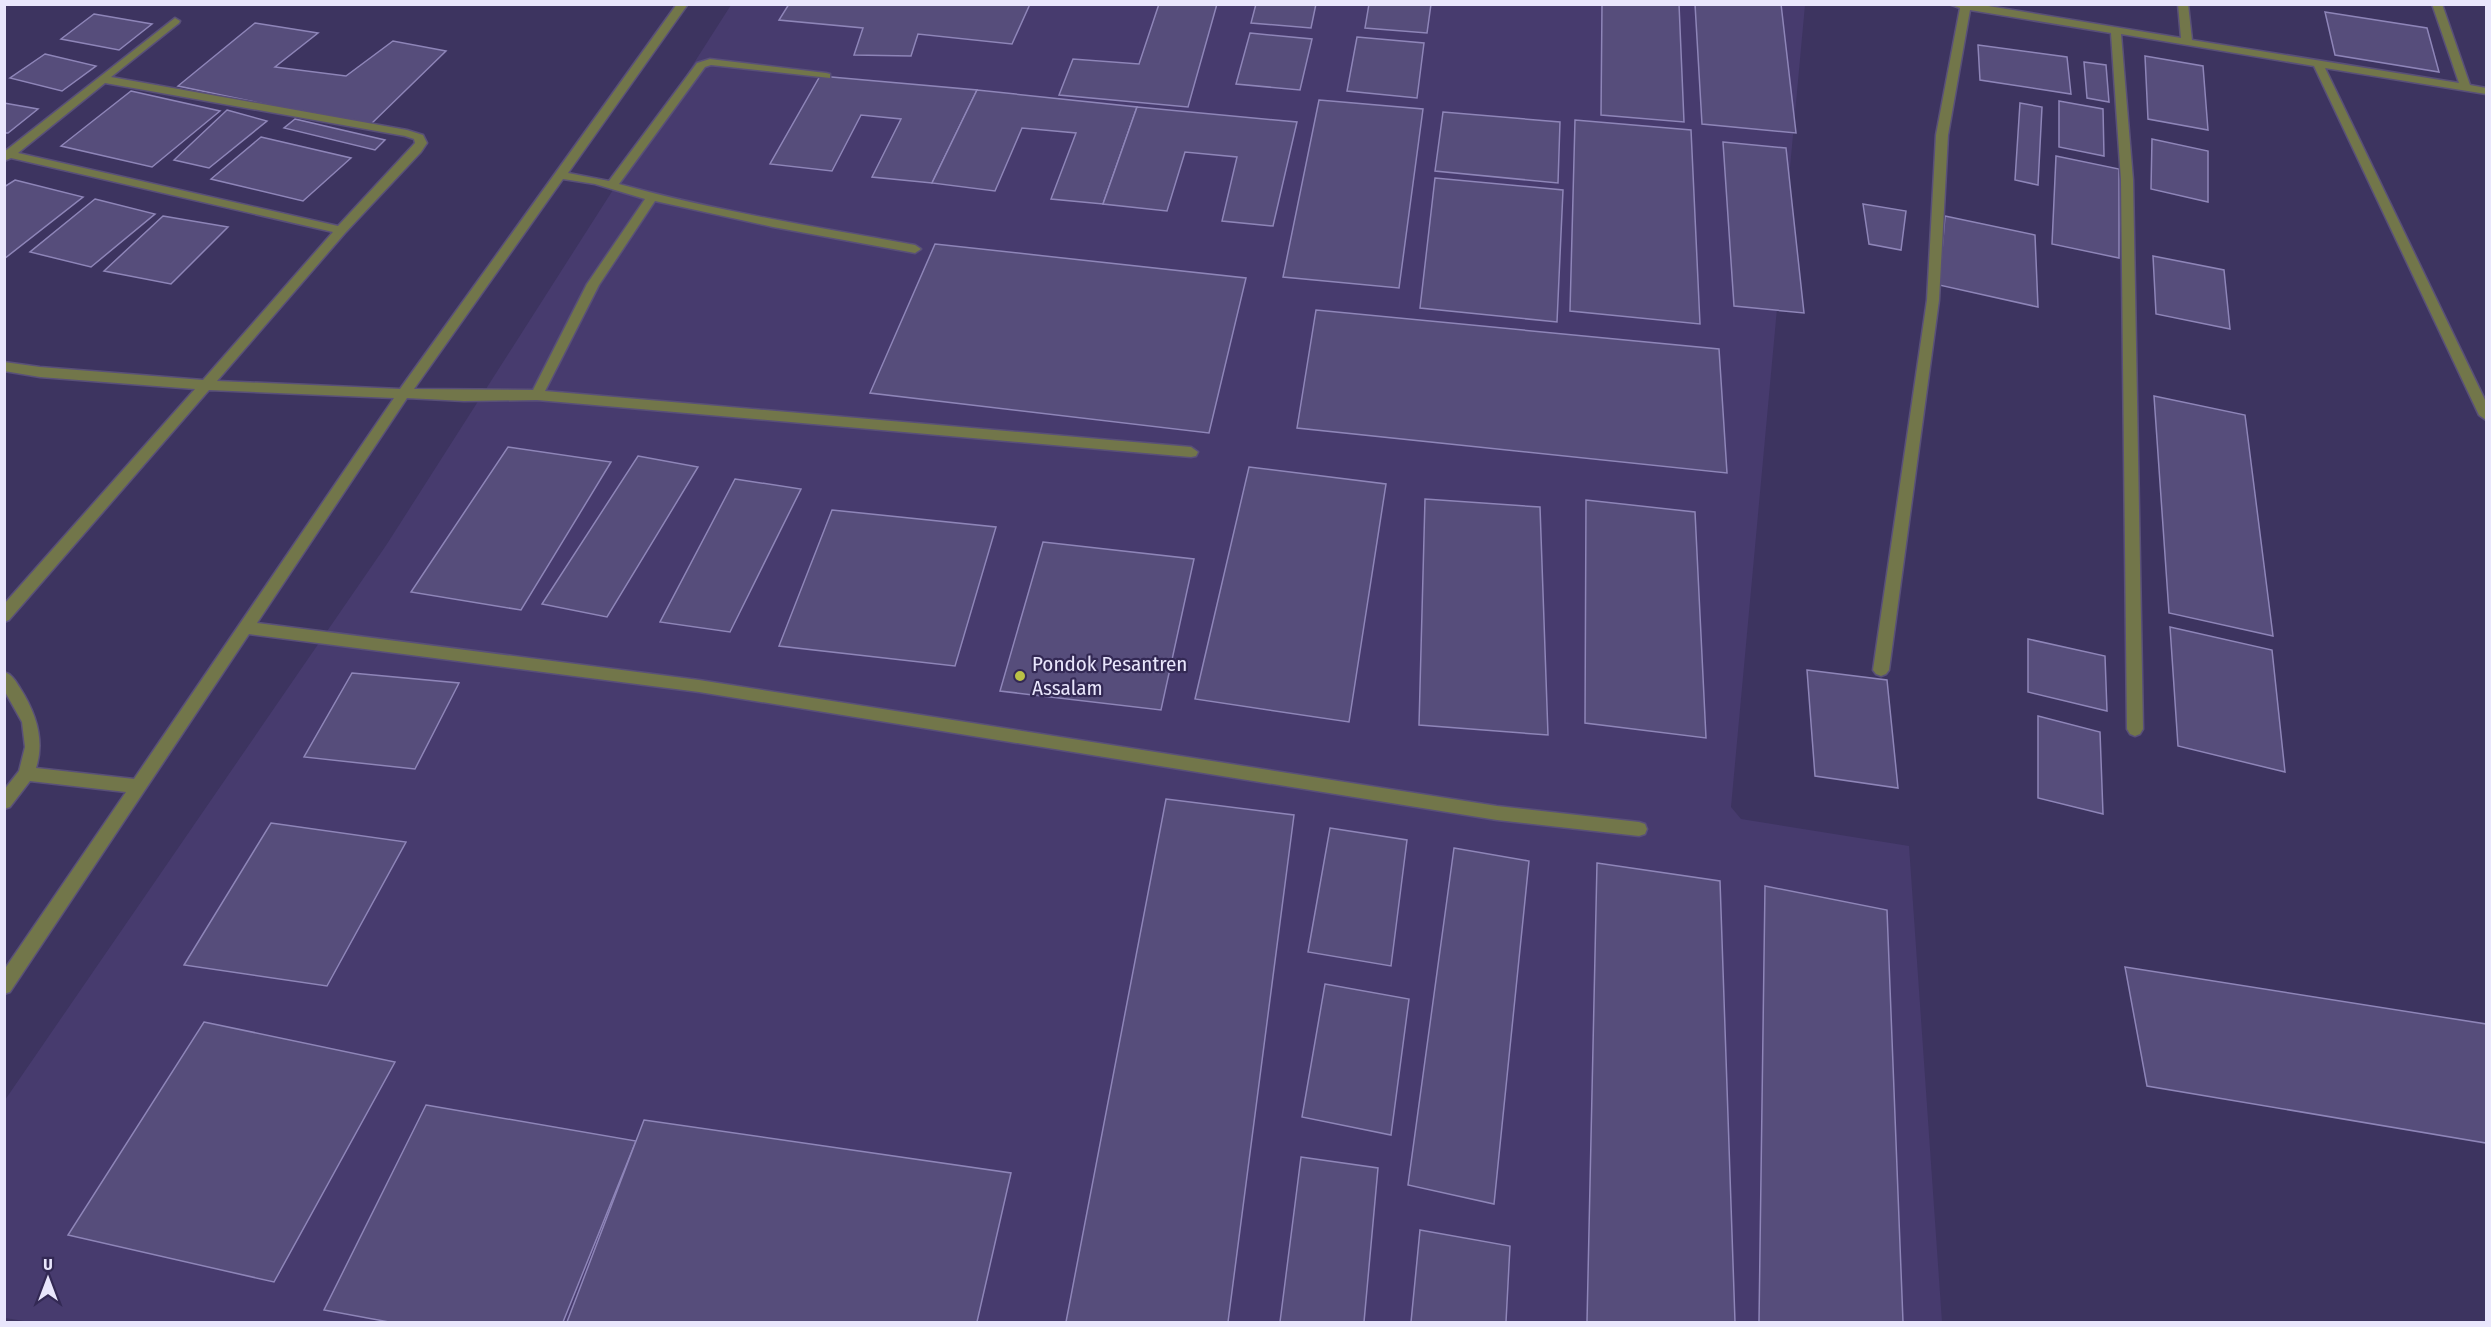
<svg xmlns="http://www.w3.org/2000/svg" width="2491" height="1327" viewBox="0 0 2491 1327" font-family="'Fira Sans Condensed',sans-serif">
	<rect width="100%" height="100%" fill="#3d3460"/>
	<!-- built -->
	<path fill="#473b6e" d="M731,5H1805L1731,807L1741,819L1909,846L1942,1322H30L5,1318V1100L387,544Z"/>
	<!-- building -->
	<g fill="#564d7b" stroke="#8e85b8" stroke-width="1.5">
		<path d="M789,4H1030L1012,44L918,34L911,56L854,55L863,28L779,20Z"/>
		<path d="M1159,4H1217L1188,107L1059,95L1073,59L1139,64Z"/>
		<path d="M1256,4H1316L1311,28L1251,23Z"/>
		<path d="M1369,4H1431L1427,33L1365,28Z"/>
		<path d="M1602,4H1679L1684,122L1601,115Z"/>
		<path d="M1695,4H1781L1796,133L1702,124Z"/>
		<path d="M2325,12L2427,28L2439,72L2335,55Z"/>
		<path d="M94,14L152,24L119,50L61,39Z"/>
		<path d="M255,23L318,33L275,67L346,76L393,41L446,51L369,126L178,86Z"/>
		<path d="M1250,33L1312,39L1300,90L1236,84Z"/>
		<path d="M1357,37L1424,43L1417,98L1347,91Z"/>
		<path d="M1978,45L2067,57L2071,94L1980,80Z"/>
		<path d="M45,54L96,66L62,91L10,78Z"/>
		<path d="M2145,56L2203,66L2208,130L2148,119Z"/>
		<path d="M2084,62L2106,65L2109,102L2087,98Z"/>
		<path d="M820,76L977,90L932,183L872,177L901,119L861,115L832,171L770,164Z"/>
		<path d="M977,90L1137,107L1103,204L1051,199L1076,133L1022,128L995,191L932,183Z"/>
		<path d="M131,91L220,111L152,167L61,146Z"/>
		<path d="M1319,100L1423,109L1399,288L1283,277Z"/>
		<path d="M2059,101L2103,109L2104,156L2059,147Z"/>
		<path d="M4,103L38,109L8,133H4Z"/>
		<path d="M2020,103L2042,107L2038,185L2015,180Z"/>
		<path d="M1137,107L1297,122L1273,226L1222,221L1237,157L1185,152L1167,211L1103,204Z"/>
		<path d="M227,110L267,121L209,168L174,160Z"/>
		<path d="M1443,112L1560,122L1558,183L1435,171Z"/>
		<path d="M295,119L385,140L375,150L284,128Z"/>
		<path d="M1575,120L1691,130L1700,324L1570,311Z"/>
		<path d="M261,137L351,158L303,201L211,179Z"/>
		<path d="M2152,139L2208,151V202L2151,189Z"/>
		<path d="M1723,142L1786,148L1804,313L1734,306Z"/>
		<path d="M2056,156L2119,169V258L2052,244Z"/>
		<path d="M1435,178L1563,190L1557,322L1420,308Z"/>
		<path d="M15,180L83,197L4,259V187Z"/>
		<path d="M95,199L155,214L91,267L30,252Z"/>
		<path d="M1863,204L1906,211L1901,250L1869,244Z"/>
		<path d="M163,216L228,227L171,284L104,271Z"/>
		<path d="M1945,216L2035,235L2038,307L1939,285Z"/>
		<path d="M935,244L1246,278L1209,433L870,393Z"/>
		<path d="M2153,256L2224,270L2230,329L2156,314Z"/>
		<path d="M1316,310L1719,349L1727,473L1297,428Z"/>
		<path d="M2154,396L2245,415L2273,636L2169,613Z"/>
		<path d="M508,447L611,462L521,610L411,592Z"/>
		<path d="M638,456L698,467L607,617L542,604Z"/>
		<path d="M1249,467L1386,484L1349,722L1195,699Z"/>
		<path d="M735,479L801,489L730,632L660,622Z"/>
		<path d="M1425,499L1540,507L1548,735L1419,725Z"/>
		<path d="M1586,500L1695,512L1706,738L1585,723Z"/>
		<path d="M832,510L996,527L955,666L779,646Z"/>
		<path d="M1043,542L1194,559L1161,710L1000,691Z"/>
		<path d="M2170,627L2272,650L2285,772L2178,746Z"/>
		<path d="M2028,639L2105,656L2107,711L2028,692Z"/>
		<path d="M1807,670L1887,680L1898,788L1815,776Z"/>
		<path d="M352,673L459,683L415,769L304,757Z"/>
		<path d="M2038,716L2100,732L2103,814L2038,798Z"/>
		<path d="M1166,799L1294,815L1228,1322H1066Z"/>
		<path d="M271,823L406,842L327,986L184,965Z"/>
		<path d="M1330,828L1407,840L1391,966L1308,952Z"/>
		<path d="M1454,848L1529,861L1494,1204L1408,1185Z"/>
		<path d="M1597,863L1720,881L1735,1322H1587Z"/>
		<path d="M1765,886L1887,910L1903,1322H1759Z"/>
		<path d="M2125,967L2486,1024V1143L2147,1086Z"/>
		<path d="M1325,984L1409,999L1391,1135L1302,1117Z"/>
		<path d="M204,1022L395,1062L274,1282L68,1235Z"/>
		<path d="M426,1105L636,1141L563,1322H389L324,1310Z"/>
		<path d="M644,1120L1011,1173L977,1322H567Z"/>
		<path d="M1301,1157L1378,1168L1364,1322H1280Z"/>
		<path d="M1420,1230L1510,1246L1506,1322H1411Z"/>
	</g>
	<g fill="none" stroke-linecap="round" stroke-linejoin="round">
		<!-- minor casing -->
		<g stroke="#595079" stroke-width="3">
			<g id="minor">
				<path d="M677,4H688L568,173L609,181L697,63L710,59L826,73L830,74V78L711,65L705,67L619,184C716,211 816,227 915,245L921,249L915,253L773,227L655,201L599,285L545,391L1191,447L1198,452L1196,456L1191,457L537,400L464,401L407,398L257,623L699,680L1497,806L1639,822L1645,824L1647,829L1645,834L1639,836L1497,820L699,692L249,634L10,992L4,994V970L126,792L30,781L10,807L4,809V790L19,771L25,747L22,722L4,690V672C12,674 16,682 20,688C36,713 45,740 36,768L134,779L394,398L209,390L9,620L4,622L5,603L195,389L40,377L4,371V362L40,367L203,380L333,232L11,158L4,161V152L175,18L180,21L179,23L111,77L407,130L423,135L427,143L421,152L345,233L217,381L400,389ZM105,83L405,136L414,139L415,143L338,226L18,153ZM563,179L595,184L645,199L587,284L533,390L414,389Z"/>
				<path d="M1949,4H1976L2181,38L2178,4H2188L2192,40L2459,83L2432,4H2442L2470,85L2486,88V94L2325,68L2486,402V420L2479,415L2314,66L2121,34L2133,180L2143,729L2140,734L2135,736L2130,734L2127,729L2121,180L2111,33L1970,10L1948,135L1939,300L1889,670L1886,674L1881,676L1876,674L1873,670L1927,300L1936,135L1960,8Z"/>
			</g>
		</g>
		<!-- minor -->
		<use href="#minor" fill="#72764a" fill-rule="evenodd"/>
	</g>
	<!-- markers -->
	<circle fill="#b9c046" stroke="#332954" stroke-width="2" cx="1020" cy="676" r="6"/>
	<g text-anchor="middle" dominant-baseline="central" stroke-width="4.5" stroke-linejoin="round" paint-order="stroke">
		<!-- poi labels -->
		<g font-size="21" fill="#e9e6fc" stroke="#332954" text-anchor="start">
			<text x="1032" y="664">Pondok Pesantren<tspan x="1032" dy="24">Assalam</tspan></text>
		</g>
	</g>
	<!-- border -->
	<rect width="2491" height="1327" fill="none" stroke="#e9e6fc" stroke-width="12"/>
	<!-- north arrow -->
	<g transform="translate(48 1279)" stroke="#332954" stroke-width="4.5" paint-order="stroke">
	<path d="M0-4.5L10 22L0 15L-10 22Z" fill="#e9e6fc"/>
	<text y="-9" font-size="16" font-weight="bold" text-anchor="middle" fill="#e9e6fc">U</text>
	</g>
</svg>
